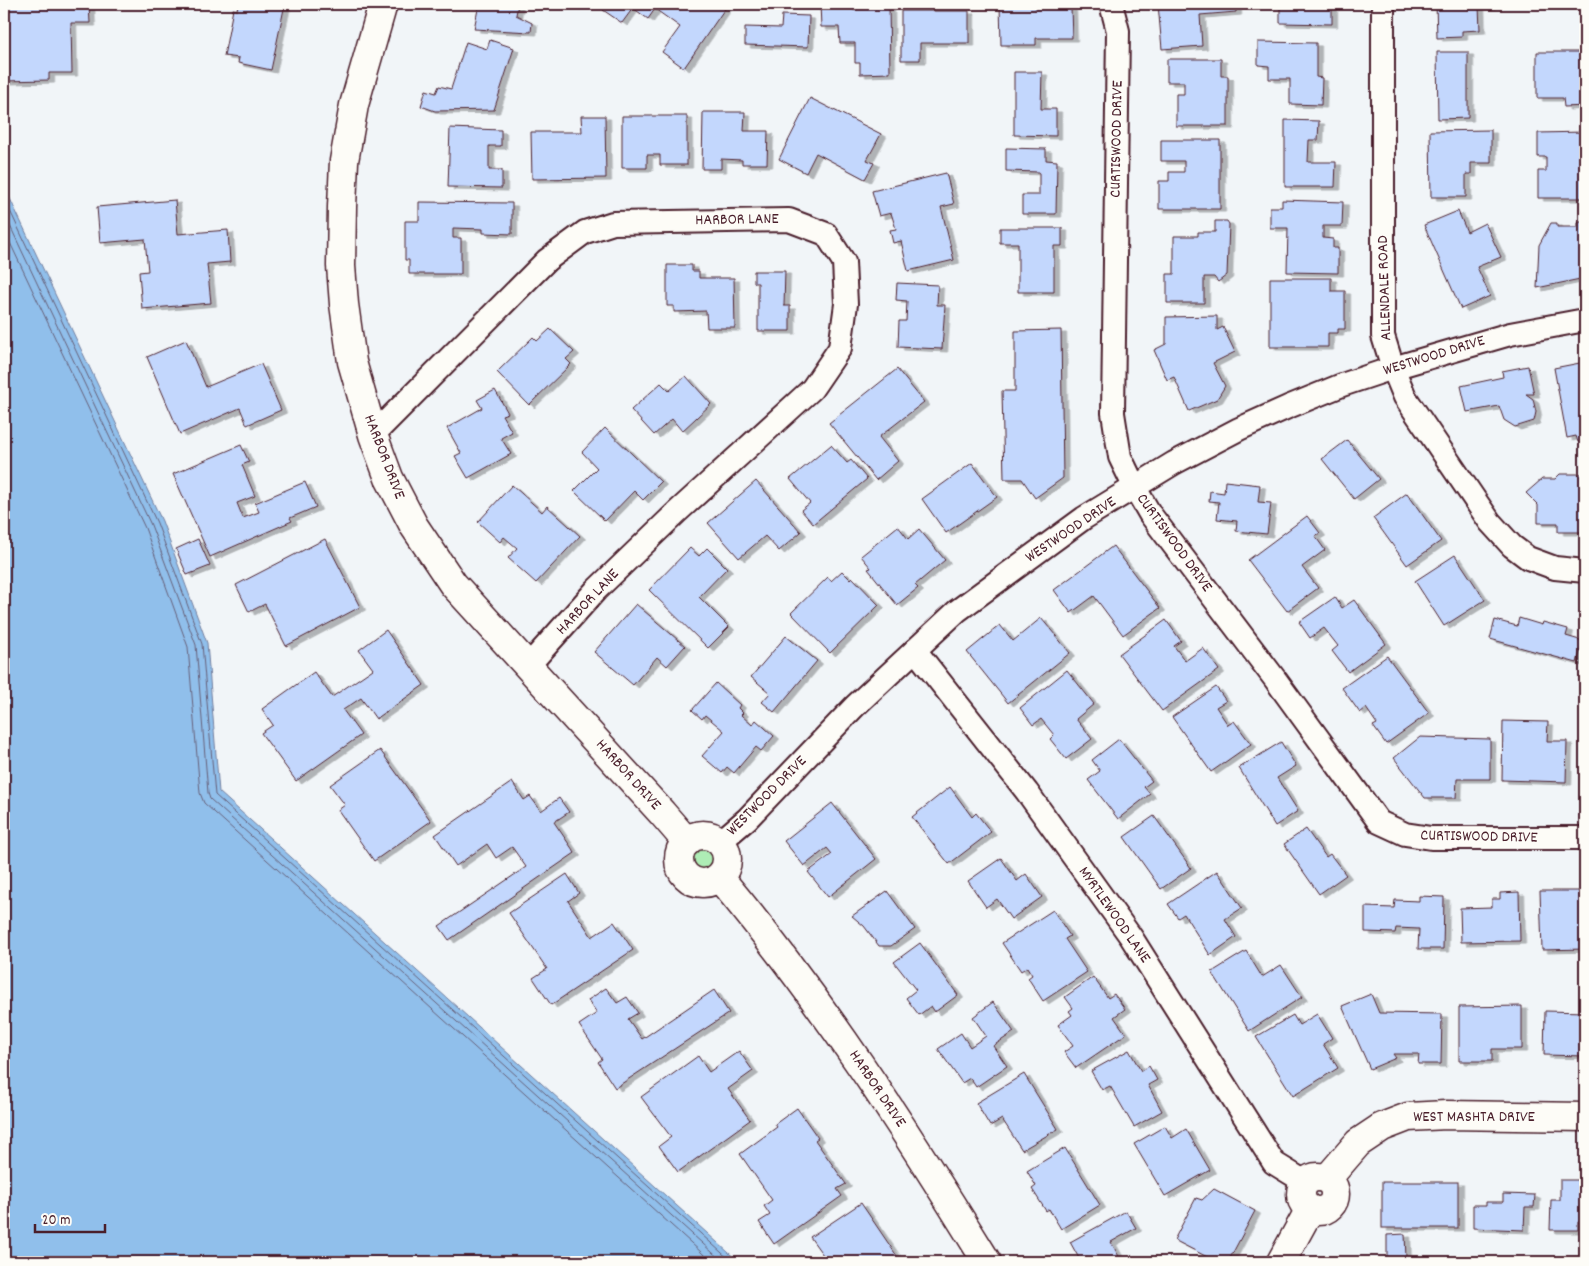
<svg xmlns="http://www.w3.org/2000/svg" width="1589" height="1266" viewBox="0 0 1589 1266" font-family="Dekko,sans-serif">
	<defs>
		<filter id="shadow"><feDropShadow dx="5.5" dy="3" stdDeviation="0" flood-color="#0004"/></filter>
	</defs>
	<rect width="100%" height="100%" fill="#f1f5f8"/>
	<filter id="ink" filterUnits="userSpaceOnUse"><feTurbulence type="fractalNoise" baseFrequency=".02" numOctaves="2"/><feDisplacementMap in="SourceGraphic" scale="10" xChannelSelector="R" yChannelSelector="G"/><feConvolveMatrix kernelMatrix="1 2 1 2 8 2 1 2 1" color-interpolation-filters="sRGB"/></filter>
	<g filter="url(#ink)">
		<!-- green -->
		<circle fill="#aeedb5" stroke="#7c8670" cx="703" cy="860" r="14"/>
		<!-- water -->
		<path fill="#90bfeb" stroke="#747f9e" d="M4,186L162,521L207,643L219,792L739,1262H4Z"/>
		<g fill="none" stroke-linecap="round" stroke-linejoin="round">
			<!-- shore -->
			<g stroke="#665f78" stroke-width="1">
				<path d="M4,198L157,523L202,644L215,795L732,1262"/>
				<path d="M4,213L151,525L196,645L208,793L210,799L723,1262"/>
				<path d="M4,230L145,528L188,647L200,793L204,803L712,1262"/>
			</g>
		</g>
		<!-- building -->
		<g fill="#c3d7fd" stroke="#4a1f2b" filter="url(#shadow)">
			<path d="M4,4H89L90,23H71L72,73H49V80L4,81Z"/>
			<path d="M238,4H285L271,70L238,63L239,58L224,56L233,9L237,10Z"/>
			<path d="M479,4H518L516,15L532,23L531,32L474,29Z"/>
			<path d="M608,4H728L684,68L662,52L680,27L655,9L648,19L633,8L622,23L603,10Z"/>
			<path d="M820,4H853V10H856V4H889L890,73L860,74V63H855V43H840L839,27H821Z"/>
			<path d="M1000,4H1035V8H1071L1072,38H1036V45H1001Z"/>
			<path d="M1158,4H1236V12L1200,15L1202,46L1162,49Z"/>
			<path d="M1280,4H1332V24L1280,23Z"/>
			<path d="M1436,4H1491V6H1479L1480,30L1462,31V37L1437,38Z"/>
			<path d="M901,11H969V43H920V60H901Z"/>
			<path d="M782,15L809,16L808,47L745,45V27L781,28Z"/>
			<path d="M490,40L514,48L494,110L435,111L421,106L426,90L436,93L439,86L451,89L466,42L487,49Z"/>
			<path d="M1258,42L1316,43V77L1322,78L1321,105L1290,104V79H1269V66L1258,65Z"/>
			<path d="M1437,52H1468V118L1438,119Z"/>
			<path d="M1537,52H1585V106L1564,107L1563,98H1537Z"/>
			<path d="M1167,59H1221V76H1228V126H1176V94H1184V82H1167Z"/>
			<path d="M1014,72H1042L1041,109H1056V136L1014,135Z"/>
			<path d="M810,98L881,134L867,160L874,163L865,179L816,153L806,173L779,159Z"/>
			<path d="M703,112H745L744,131H768L767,164H742V160L721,159V169H702Z"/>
			<path d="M581,116H605L606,178L532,179L531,132H582Z"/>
			<path d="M622,116H687V165H660V155H647V168H622Z"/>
			<path d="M1285,120L1319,121L1318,140H1309L1308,162H1336L1335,187H1285Z"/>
			<path d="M450,128L501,130V146H489V170H502V188L448,187Z"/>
			<path d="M1491,130V163H1471V174H1466V197H1431L1430,131Z"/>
			<path d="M1585,132V198H1538V171H1546V157H1538V133Z"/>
			<path d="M1161,140H1220V209H1159V181H1169V172H1184V161H1161Z"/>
			<path d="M1006,148L1046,149V160L1057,161L1056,214H1022V195H1039V172L1006,171Z"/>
			<path d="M946,173L954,204L941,207L954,260L908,271L901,241L893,243L890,230L896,229L891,213L879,216L872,191Z"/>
			<path d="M175,200L178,234L228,230L230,262L207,264L211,303L142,309L139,272L148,271L145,239L100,243L97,207Z"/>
			<path d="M1282,200L1343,202L1342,226H1323V238L1333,239V248H1338V273L1287,272L1288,228H1270V207H1282Z"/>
			<path d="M419,202L512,203V234L483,233V229L453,228V238H461V274H409V260H405V221H419Z"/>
			<path d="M1458,211L1467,232L1485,223L1501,257L1477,267L1490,296L1461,309L1424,225Z"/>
			<path d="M1215,221H1227L1229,224L1227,275L1218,282L1214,277H1204V303H1167V274H1174V236H1198V232H1215Z"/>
			<path d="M1578,222H1585V278L1537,288L1539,245L1551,223H1557V227H1578Z"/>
			<path d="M1000,228H1062V246H1054V292H1018V243H1000Z"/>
			<path d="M667,265H692V271H699V278H734L735,328H707L706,311L674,312V306H667Z"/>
			<path d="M754,271H785L784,306H790V331H758V283H754Z"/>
			<path d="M1270,278H1331V291H1345V329H1338V333H1328V347H1270Z"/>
			<path d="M897,283L938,285L937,305H945L942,349L898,347L899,321H906L907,301L896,300Z"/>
			<path d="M1217,316V330L1223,327L1235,352L1213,363L1225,386L1217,399L1189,411L1174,377L1167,380L1154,350L1166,344V317Z"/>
			<path d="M550,329L574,352L566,359L571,364L529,405L497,372L533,337L537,341Z"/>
			<path d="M1061,330L1063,478L1035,498L1022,479H1004L1002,391H1015V331Z"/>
			<path d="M186,340L206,387L261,364L281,410L247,425L240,408L180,434L147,357Z"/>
			<path d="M1585,362V441L1578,442L1576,436L1567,438L1554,368Z"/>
			<path d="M1528,366L1534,394H1526L1533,399L1536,412L1534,421L1515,427L1504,420L1499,406L1467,412L1461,386L1503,377L1502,371Z"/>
			<path d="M897,369L924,402L879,437L898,461L876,480L829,423Z"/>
			<path d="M686,376L711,404L682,431L672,419L654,435L631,410L661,383L669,391Z"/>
			<path d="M495,390L508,413L502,415L512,432L501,438L511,454L468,478L455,456L461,453L447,428L482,408L477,400Z"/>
			<path d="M605,428L661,482L643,500L634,491L605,521L574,491L597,468L582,452Z"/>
			<path d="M1347,440L1379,479L1354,499L1322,459Z"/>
			<path d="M241,445L249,462L242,465L255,496L237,503L243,518L259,512L255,503L305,482L316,507L290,518L292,521L210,557L173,474Z"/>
			<path d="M831,445L847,463L851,460L867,479L813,524L801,510L810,503L790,479Z"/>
			<path d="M972,463L997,497L946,533L922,499Z"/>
			<path d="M1560,474H1585V532H1558V523H1538V505L1526,493L1542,479H1555Z"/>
			<path d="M756,481L801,532L779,551L765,536L739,558L708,523Z"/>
			<path d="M1225,481L1260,485L1258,502L1271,503L1267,534L1236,531L1237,521L1217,519L1219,502L1209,501L1210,491L1224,493Z"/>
			<path d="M512,485L542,512L547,506L580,536L536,583L508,558L517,548L504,537L500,542L478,522Z"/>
			<path d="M1407,493L1441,541L1407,565L1373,518Z"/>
			<path d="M1307,516L1320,533L1315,536L1325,550L1302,567L1318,588L1287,611L1248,560Z"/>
			<path d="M898,526L908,539L919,529L945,560L915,585L918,588L897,605L868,569L871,568L861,556Z"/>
			<path d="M198,539L210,566L187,575L176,549Z"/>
			<path d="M325,539L360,607L286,646L265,604L249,612L236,585Z"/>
			<path d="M1113,546L1160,608L1123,635L1094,596L1071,613L1054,590Z"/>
			<path d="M690,548L699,556L707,548L727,568L699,597L729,627L708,648L649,590Z"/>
			<path d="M1455,555L1485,600L1444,626L1415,581Z"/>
			<path d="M842,571L850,579L852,577L879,605L830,653L791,613L828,577L831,581Z"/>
			<path d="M1335,597L1342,608L1354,600L1386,644L1348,672L1332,651L1338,646L1324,628L1310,638L1299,622Z"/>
			<path d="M636,604L685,646L667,666L657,657L633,685L594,652Z"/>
			<path d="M1041,618L1070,653L1008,703L967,652L1000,625L1013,641Z"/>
			<path d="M1519,618L1542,625L1543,622L1568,629L1566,636L1583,641L1577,663L1490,639L1495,620L1517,626Z"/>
			<path d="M1166,620L1181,641L1174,646L1185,661L1203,648L1219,670L1162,711L1119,654Z"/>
			<path d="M1584,621H1585V673Z"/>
			<path d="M386,630L424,685L376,719L361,698L343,710L361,735L296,781L261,733L273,725L262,709L314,672L332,697L373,669L359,650Z"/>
			<path d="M786,636L817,661L774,712L762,702L770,693L751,677Z"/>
			<path d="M1387,656L1429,713L1386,744L1373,726L1377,724L1366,708L1360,713L1342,688Z"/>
			<path d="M1067,670L1094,704L1076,719L1092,739L1066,759L1050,739L1054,735L1041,719L1033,725L1020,708Z"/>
			<path d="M716,683L740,705L738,708L743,713L741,715L752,725L756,720L774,736L761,751L756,747L734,773L727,767L722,773L702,756L724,731L705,715L702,719L692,710Z"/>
			<path d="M1216,687L1226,701L1216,707L1228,725L1234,721L1251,744L1211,772L1172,717Z"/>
			<path d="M1503,721L1548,722L1547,741H1567L1566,782L1502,780Z"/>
			<rect x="1583" y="732" width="2" height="48"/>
			<path d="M1420,737L1490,739V779H1457L1456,798H1425L1394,758Z"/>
			<path d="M1119,739L1152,781L1144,787L1150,794L1118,819L1088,780L1100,771L1092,760Z"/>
			<path d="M1281,742L1296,766L1277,778L1298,811L1275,826L1239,768Z"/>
			<path d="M380,750L431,821L374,861L338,810L345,805L330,785Z"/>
			<path d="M512,782L524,800L530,796L541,811L559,798L569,812L554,822L575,853L449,940L439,926L526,867L512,847L496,858L487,844L456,866L435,835Z"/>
			<path d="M950,787L972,817L976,813L991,832L949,864L912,817Z"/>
			<path d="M832,803L876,859L828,897L808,872L832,854L827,848L804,866L784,841Z"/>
			<path d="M1154,816L1191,868L1161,889L1124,837Z"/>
			<path d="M1306,829L1326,857L1330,854L1346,875L1319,894L1284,844Z"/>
			<path d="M1001,858L1017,881L1026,874L1042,897L1011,919L997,899L986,907L968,881Z"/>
			<path d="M1217,871L1242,908L1225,919L1236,937L1210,955L1184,914L1178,918L1168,904Z"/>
			<path d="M567,874L579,893L568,901L592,937L614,922L633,950L551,1005L533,978L547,969L509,913Z"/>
			<path d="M887,891L915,929L891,946H879L864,926L852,916Z"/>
			<path d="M1540,891H1585V949L1542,950Z"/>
			<path d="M1519,892L1520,941L1461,942L1460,908L1492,907V899H1500V893Z"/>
			<path d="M1419,896L1444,897L1443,949H1418L1419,929L1396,928L1395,933L1365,932V907L1394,908L1395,900L1419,901Z"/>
			<path d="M1053,910L1070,936L1065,939L1087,972L1043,1001L1028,978L1032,975L1027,967L1021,971L1002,943Z"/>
			<path d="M920,943L958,995L935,1012L931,1006L919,1015L906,998L916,990L894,962Z"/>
			<path d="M1246,951L1262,977L1281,965L1302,997L1249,1031L1212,972Z"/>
			<path d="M1093,977L1108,998L1114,994L1125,1009L1114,1017L1126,1034L1076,1068L1064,1052L1073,1046L1058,1025L1072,1015L1069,1011L1073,1008L1065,997Z"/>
			<path d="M606,988L617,1003L627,997L638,1013L628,1019L642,1039L714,990L729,1013L615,1088L598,1062L602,1059L579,1025L597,1013L588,1000Z"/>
			<path d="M1371,994L1379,1013L1442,1014L1441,1064H1418L1419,1054H1393L1396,1058L1370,1069L1342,1006Z"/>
			<path d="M993,1002L1014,1032L993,1046L1007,1066L976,1087L970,1078L962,1083L938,1049L961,1033L970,1047L986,1036L973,1017Z"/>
			<path d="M1522,1006V1049H1492V1061H1459V1007Z"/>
			<path d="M1545,1011L1585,1012V1056L1544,1055Z"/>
			<path d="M1317,1014L1332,1038L1323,1044L1338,1068L1293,1096L1256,1037L1293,1015L1299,1025Z"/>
			<path d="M1129,1050L1141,1071L1149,1066L1157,1080L1148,1085L1162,1111L1134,1127L1110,1086L1102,1090L1091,1071Z"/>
			<path d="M739,1051L753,1071L728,1089L750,1120L678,1172L659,1146L671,1137L641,1097L698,1056L709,1072Z"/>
			<path d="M1024,1074L1058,1129L1022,1150L1002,1119L990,1126L976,1103Z"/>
			<path d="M797,1108L818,1138L815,1140L846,1184L837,1189L842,1196L774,1244L759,1222L770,1215L764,1206L772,1200L740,1154L777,1127L775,1124Z"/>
			<path d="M1165,1126L1172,1138L1186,1129L1210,1170L1165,1196L1134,1144Z"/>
			<path d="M1065,1148L1100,1205L1061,1229L1049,1209L1046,1211L1032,1189L1036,1186L1027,1171Z"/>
			<path d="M1560,1180H1581V1185H1585V1222H1578V1230H1550L1551,1200H1560Z"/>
			<rect x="1382" y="1182" width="76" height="46"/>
			<path d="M1214,1189L1255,1211L1228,1262H1217L1174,1240L1196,1198L1202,1200Z"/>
			<path d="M1503,1194L1535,1195L1534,1207H1525L1524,1230L1473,1228V1205H1486V1202H1503Z"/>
			<path d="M861,1203L901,1262H828L810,1237Z"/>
			<path d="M1126,1211L1136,1228L1111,1242L1122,1262H1081L1070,1242Z"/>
			<path d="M1405,1234L1406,1258L1387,1259V1235Z"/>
		</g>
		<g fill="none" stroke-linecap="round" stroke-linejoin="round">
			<!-- minor casing -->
			<g stroke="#4a1f2b" stroke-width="26">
				<g id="minor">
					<path d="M1111,4L1118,31L1113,413L1120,457L1135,488L1150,514L1275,679L1379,822L1405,834L1431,838H1585"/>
					<path d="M1383,4V336L1393,368L1405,397L1490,522L1512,546L1528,558L1555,568L1585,571"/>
					<path d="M373,435L547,260L585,232L613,223L789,220L826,234L844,262L846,304L840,348L812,389L677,512L596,590L528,666"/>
					<path d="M915,650L1027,792L1131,937L1274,1163L1305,1182"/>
					<path d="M720,842L747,819L855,706L957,611L1084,518L1174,463L1239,429L1288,407L1342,385L1393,368L1510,334L1585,320"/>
				</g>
			</g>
			<!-- tertiary casing -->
			<g stroke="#4a1f2b" stroke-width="31">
				<g id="tertiary">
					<path d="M383,4L354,105L344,161L342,207L341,266L344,304L352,362L373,435L389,478L414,526L453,584L662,813L687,842"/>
					<circle cx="703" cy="859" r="24"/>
					<path d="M719,877C820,997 905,1129 987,1262"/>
					<circle cx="1318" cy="1194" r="17"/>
					<path d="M1327,1179L1358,1143L1382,1127L1408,1117L1446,1115L1585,1117"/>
					<path d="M1281,1262L1310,1209"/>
				</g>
			</g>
			<!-- minor -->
			<use href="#minor" stroke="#fdfcf7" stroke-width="22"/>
			<!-- tertiary -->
			<use href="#tertiary" stroke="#fdfcf7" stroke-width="28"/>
		</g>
	</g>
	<g text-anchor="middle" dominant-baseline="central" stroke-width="4" stroke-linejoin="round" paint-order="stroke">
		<!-- street labels -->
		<g font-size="16" fill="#4a1f2b" stroke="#fdfcf7">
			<text transform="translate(1117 139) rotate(-89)">CURTISWOOD DRIVE</text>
			<text transform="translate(737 220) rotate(-1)">HARBOR LANE</text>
			<text transform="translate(1385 288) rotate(-92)">ALLENDALE ROAD</text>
			<text transform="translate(1434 356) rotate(-17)">WESTWOOD DRIVE</text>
			<text transform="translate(384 457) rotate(69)">HARBOR DRIVE</text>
			<text transform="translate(1071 530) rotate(-34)">WESTWOOD DRIVE</text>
			<text transform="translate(1174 543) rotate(54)">CURTISWOOD DRIVE</text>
			<text transform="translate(588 602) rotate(-47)">HARBOR LANE</text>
			<text transform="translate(628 775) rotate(48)">HARBOR DRIVE</text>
			<text transform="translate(767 796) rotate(-45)">WESTWOOD DRIVE</text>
			<text transform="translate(1479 837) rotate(1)">CURTISWOOD DRIVE</text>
			<text transform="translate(1114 915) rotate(55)">MYRTLEWOOD LANE</text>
			<text transform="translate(877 1089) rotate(56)">HARBOR DRIVE</text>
			<text x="1474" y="1117">WEST MASHTA DRIVE</text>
		</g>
	</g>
	<!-- margin -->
	<rect width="1589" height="1266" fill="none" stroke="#fdfcf7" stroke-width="20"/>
	<rect x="10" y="10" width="1569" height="1246" fill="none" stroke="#4a1f2b" stroke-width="2" filter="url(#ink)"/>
	<!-- scale -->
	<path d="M35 1224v8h70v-8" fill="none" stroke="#4a1f2b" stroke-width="2.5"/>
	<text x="42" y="1224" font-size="15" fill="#4a1f2b" stroke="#fdfcf7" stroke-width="4" paint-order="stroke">20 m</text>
</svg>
